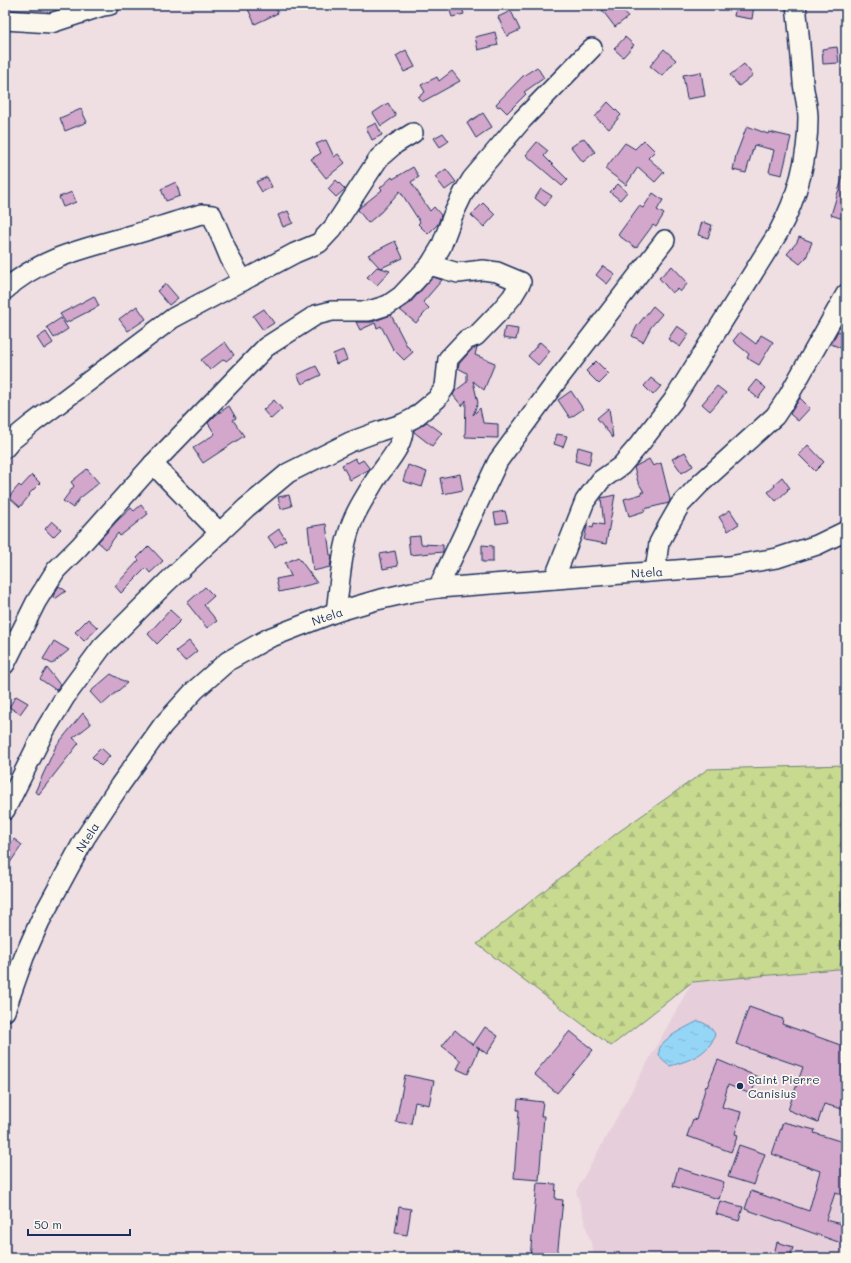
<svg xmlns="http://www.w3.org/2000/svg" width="851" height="1263" viewBox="0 0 851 1263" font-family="Mali,sans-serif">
	<defs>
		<pattern id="forest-firs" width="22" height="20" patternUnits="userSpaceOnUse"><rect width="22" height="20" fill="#c7da8f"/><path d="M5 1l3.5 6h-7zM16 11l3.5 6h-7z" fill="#aabb7e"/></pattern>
		<pattern id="water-ripples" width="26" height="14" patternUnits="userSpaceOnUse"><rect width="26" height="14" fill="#95d5f6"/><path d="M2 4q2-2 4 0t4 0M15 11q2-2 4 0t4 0" fill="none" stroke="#80b7d5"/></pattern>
	</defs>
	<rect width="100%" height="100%" fill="#efdfe2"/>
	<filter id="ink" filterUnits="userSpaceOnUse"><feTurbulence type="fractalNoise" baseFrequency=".025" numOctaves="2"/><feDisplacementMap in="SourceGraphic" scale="8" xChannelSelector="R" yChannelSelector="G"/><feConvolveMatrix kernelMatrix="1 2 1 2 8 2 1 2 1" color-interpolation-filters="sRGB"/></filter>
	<g filter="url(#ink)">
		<!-- built -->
		<path fill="#e7cedb" d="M838,969L846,970V1258H595L576,1191L692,982Z"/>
		<!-- forest -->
		<path fill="url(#forest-firs)" stroke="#718476" d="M846,765V970L838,969L692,982L611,1046L477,944L617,833L708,769Z"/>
		<!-- water -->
		<path fill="url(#water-ripples)" stroke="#6493b9" d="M698,1021C706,1023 711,1027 715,1034C710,1054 688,1061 670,1066C638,1047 684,1029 698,1021Z"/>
		<!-- building -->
		<g fill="#d3a7cb" stroke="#1b2f5e">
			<path d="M246,5H274L278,13L255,24Z"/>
			<path d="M448,5H461L464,14L452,17Z"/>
			<path d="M609,5H619L628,17L615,27L602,10Z"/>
			<path d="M736,5H754L752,19L734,16Z"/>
			<path d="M511,11L520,30L507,36L498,17Z"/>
			<path d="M495,32L498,45L478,50L475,37Z"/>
			<path d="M625,37L634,45L623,57L614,49Z"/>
			<path d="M837,47L839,63L823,64L822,49Z"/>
			<path d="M664,49L676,60L662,76L650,66Z"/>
			<path d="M406,50L415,67L404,72L396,56Z"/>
			<path d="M744,64L753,75L739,86L730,75Z"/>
			<path d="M537,67L544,78L524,92L526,94L507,113L500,106L498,107L496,104L523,76Z"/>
			<path d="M452,71L460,81L422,102L418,97L425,92L421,85L437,77L439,81Z"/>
			<path d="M701,72L705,96L687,99L683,75Z"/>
			<path d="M608,102L621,115L609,129L595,117Z"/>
			<path d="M388,103L396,116L381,126L373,113Z"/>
			<path d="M81,109L87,122L65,131L60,118Z"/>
			<path d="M483,113L492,127L476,138L467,123Z"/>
			<path d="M376,123L382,135L372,140L366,128Z"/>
			<path d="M747,126L768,134L769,132L791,137L782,175L769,172L774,150L754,145L746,173L733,170L736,155Z"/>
			<path d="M443,133L449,141L440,147L434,138Z"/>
			<path d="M584,138L595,152L583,162L571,147Z"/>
			<path d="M326,140L334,157L338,154L345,163L326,178L311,159L321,153L316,144Z"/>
			<path d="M644,140L655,151L648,158L664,172L655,182L638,167L626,185L605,169L625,143L635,149Z"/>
			<path d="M537,142L548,151L544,156L568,180L562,186L526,155Z"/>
			<path d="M413,167L419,177L411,182L430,211L434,207L441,215L438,224L428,234L418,224L420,222L400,191L381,212L368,223L358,210V209L382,190L380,188L392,177L393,179Z"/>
			<path d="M446,169L456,182L445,190L435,177Z"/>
			<path d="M843,176H846V220L831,215Z"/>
			<path d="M267,177L272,187L262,192L256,182Z"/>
			<path d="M336,180L345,189L336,197L328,189Z"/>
			<path d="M176,182L180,196L166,201L161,189Z"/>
			<path d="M618,184L627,192L620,200L610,192Z"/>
			<path d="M541,189L552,196L545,206L535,198Z"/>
			<path d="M72,192L76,202L63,207L59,197Z"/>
			<path d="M653,193L663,200L657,210L664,214L656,227L653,225L636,248L618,235L639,206L643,208Z"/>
			<path d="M483,203L495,215L484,227L471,215Z"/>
			<path d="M288,211L293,223L283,227L278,215Z"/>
			<path d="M702,222L712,225L708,238L698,235Z"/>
			<path d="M799,237L812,242L806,258L800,264L787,254L797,242Z"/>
			<path d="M395,241L403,258L381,268L390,271L377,285L367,277L377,267L380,268L368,255Z"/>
			<path d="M603,266L615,274L607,284L596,275Z"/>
			<path d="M672,266L688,283L680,292L677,289L672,293L659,278Z"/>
			<path d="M433,277L442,280L423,302L429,308L416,323L400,310L409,304Z"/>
			<path d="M166,284L178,298L169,305L157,291Z"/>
			<path d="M94,296L99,306L66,323L60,314Z"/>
			<path d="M137,306L146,319L128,331L119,319Z"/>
			<path d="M653,306L662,314L651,327L643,342L632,336L637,326Z"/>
			<path d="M264,309L274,323L263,330L253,316Z"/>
			<path d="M391,315L407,346L413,352L404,360L393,349L381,326L377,328L375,323L360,330L356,322H372Z"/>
			<path d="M61,318L68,329L54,338L47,327Z"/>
			<path d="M677,326L689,334L680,347L668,339Z"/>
			<path d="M505,327L518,329L516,340L503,338Z"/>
			<path d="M838,331L846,334V350L831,344Z"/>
			<path d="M46,332L53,343L44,349L37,338Z"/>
			<path d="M740,332L756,344L761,335L773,342L759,365L747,358L749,354L733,341Z"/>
			<path d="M225,342L234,355L226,361L224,359L210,370L201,360Z"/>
			<path d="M540,342L550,351L538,365L528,356Z"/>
			<path d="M477,347L475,355L495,363L484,390L473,381L478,403L473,415L480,408L483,423L498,424V438L465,437L466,400L462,406L453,395L455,391L467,382V373L458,368L459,364L472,349Z"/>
			<path d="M343,350L347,360L336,364L333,354Z"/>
			<path d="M596,361L609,374L599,384L586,371Z"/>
			<path d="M316,366L321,375L302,384L297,375Z"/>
			<path d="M651,378L661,386L653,395L644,386Z"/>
			<path d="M756,380L766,388L758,398L748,390Z"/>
			<path d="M717,386L726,393L710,411L702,404Z"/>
			<path d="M571,391L583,409L570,418L558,400Z"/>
			<path d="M800,398L810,408L798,421L790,414Z"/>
			<path d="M274,400L282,409L271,419L263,410Z"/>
			<path d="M229,406L236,418L233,420L244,436L203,463L193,448L215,434L208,423L216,415Z"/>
			<path d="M609,408L613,438L597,418Z"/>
			<path d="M427,422L442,433L432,446L414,432V430Z"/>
			<path d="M557,434L567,436L563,447L554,444Z"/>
			<path d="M808,445L824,462L815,471L799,455Z"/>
			<path d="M578,447L592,451L589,465L575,461Z"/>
			<path d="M685,452L693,466L682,473L672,459Z"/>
			<path d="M355,458L358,463L363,460L370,469L350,480L342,465Z"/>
			<path d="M649,459L653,466L661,463L670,500L669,503L644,509L645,511L629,516L624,499L642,494L641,492H644L638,482L634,467Z"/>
			<path d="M408,465L427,472L422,487L403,481Z"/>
			<path d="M87,469L99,483L79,499L73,508L63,501L74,486L71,482Z"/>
			<path d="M460,474L463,490L443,494L440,478Z"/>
			<path d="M32,475L40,483L29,494L30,495L20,507L9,497L19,485L21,487Z"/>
			<path d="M782,477L790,488L787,489L788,490L776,501L768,492L775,486L774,484Z"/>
			<path d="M289,495L292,506L281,509L278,497Z"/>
			<path d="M615,495L606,544L584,540L587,526L593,528L594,523L604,525L601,498Z"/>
			<path d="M141,505L148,514L120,536L118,533L106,549L98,542L118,520L131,508L134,511Z"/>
			<path d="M730,510L739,524L728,531L719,517Z"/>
			<path d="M505,511L508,522L496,524L494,513Z"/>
			<path d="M52,521L61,529L53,537L45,529Z"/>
			<path d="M326,524L330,555H332L330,567L313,571L308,527Z"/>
			<path d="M279,529L286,540L275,547L268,537Z"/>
			<path d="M420,536L421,544L443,545V552L410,555L408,537Z"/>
			<path d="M482,545L493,546V562H482Z"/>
			<path d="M149,546L163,561L150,573L146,568L121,593L115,586L139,560L137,558Z"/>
			<path d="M395,551L398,566L383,569L380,554Z"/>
			<path d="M298,557L317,583L279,592L276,579L291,576L285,563Z"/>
			<path d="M59,586L66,591L55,599L53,596Z"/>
			<path d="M205,587L214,596L204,605L217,621L207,628L187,603Z"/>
			<path d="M170,610L181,620L157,644L148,634Z"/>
			<path d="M88,619L98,628L84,641L75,632Z"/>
			<path d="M54,641L69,650L52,664L43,659Z"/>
			<path d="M189,641L197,651L185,661L176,651Z"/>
			<path d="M47,668L60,685L56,690L40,679Z"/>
			<path d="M111,674L127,683L102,705L90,692Z"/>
			<path d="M16,696L28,703L20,714L9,707Z"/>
			<path d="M83,713L91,724L73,738L79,743L39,794L35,792L56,746Z"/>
			<path d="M101,748L110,756L101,766L92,757Z"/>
			<path d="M14,839L22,845L5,870V852Z"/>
			<path d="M749,1007L783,1019L782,1024L846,1047V1110L824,1104L818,1122L788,1110L803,1067L736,1044Z"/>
			<path d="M485,1027L498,1036L487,1054L476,1046L479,1049L468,1074L457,1069L461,1061L442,1046L455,1030L473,1045Z"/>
			<path d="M570,1031L593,1050L557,1093L534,1074Z"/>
			<path d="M718,1060L758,1077L751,1094L728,1085L722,1107L741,1112L735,1134L738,1135L731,1152L687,1136L693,1119L696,1120L706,1086L707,1087Z"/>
			<path d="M405,1075L434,1081L429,1105L415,1102L411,1124L396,1122Z"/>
			<path d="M518,1099L543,1102L541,1116H544L539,1180L514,1178L519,1110H517Z"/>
			<path d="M783,1122L815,1130L814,1133L846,1143V1196L835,1193L826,1220L846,1225L841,1243L745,1209L751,1191L809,1211L820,1171L772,1154Z"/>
			<path d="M739,1145L765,1154L754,1185L728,1177Z"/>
			<path d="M678,1168L724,1182L719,1199L673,1186Z"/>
			<path d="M537,1183L556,1184L555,1199L563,1200L557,1258H530Z"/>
			<path d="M720,1201L743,1207L739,1221L716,1214Z"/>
			<path d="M399,1207L411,1209L407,1235L395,1233Z"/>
			<path d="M777,1242L793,1247L790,1258H773Z"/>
		</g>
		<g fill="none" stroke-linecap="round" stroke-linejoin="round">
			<!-- minor casing -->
			<g stroke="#1b2f5e" stroke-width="22">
				<g id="minor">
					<path d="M5,20L51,23L103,6L110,5"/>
					<path d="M5,290C40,257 88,248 132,235C156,228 179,220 202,214L212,215L230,258L243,281"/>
					<path d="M5,448L12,440L33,423L173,318L295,253L319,243L333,228L369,173L379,158L395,144L413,133"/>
					<path d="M153,464L220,533"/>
					<path d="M655,571L659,543L668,526L680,505L700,484L775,416L789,395L846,294"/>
					<path d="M554,579L585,501L601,480L621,466L639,445L673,401L778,233C797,198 808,158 808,118C808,106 804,94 803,82C801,56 799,31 796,5"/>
					<path d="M438,588L498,461L553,386L665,240"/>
					<path d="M336,612C340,583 341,553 351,525C356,510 366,496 374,482C383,467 408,443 402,424"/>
					<path d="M5,664L36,602L56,570L79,547L153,464L266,347L316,315L332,311H369L388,305L401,296L430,265L441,247L453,215L464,192L472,179L522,120L592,48"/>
					<path d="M5,810L45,730L65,697L102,647L166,583L246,508L288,473L350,442L380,431L402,424L414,418L437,399L445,387L448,359L466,340L476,336L501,310L512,297L521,282L497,272L483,270L458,273L430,265"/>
					<path d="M5,1011L24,957L40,921L85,838L120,785L163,725L195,690L228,661L269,638L336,612L377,600L412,592L438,588L729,566L777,558L817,545L846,531"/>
				</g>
			</g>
			<!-- minor -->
			<use href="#minor" stroke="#fbf7ec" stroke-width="19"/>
		</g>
	</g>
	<!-- markers -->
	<circle fill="#1b2f5e" stroke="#fbf7ec" stroke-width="1.5" cx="740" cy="1086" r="4"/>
	<g text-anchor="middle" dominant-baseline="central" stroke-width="3.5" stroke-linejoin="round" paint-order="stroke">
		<!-- street labels -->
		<g font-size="12" fill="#1b2f5e" stroke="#fbf7ec">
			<text transform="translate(647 572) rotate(-4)">Ntela</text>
			<text transform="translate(327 616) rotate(-19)">Ntela</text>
			<text transform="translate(87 837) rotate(-58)">Ntela</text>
		</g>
		<!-- poi labels -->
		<g font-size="12" fill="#1b2f5e" stroke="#fbf7ec" text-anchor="start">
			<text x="748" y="1079">Saint Pierre<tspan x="748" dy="14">Canisius</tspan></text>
		</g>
	</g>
	<!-- margin -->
	<rect width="851" height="1263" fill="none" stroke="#fbf7ec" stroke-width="20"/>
	<rect x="10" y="10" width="831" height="1243" fill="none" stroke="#1b2f5e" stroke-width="1.5" filter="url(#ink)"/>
	<!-- scale -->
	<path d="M28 1229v6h102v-6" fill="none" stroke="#1b2f5e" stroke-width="2"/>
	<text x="34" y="1229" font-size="12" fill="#1b2f5e" stroke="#fbf7ec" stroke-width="3" paint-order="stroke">50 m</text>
</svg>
